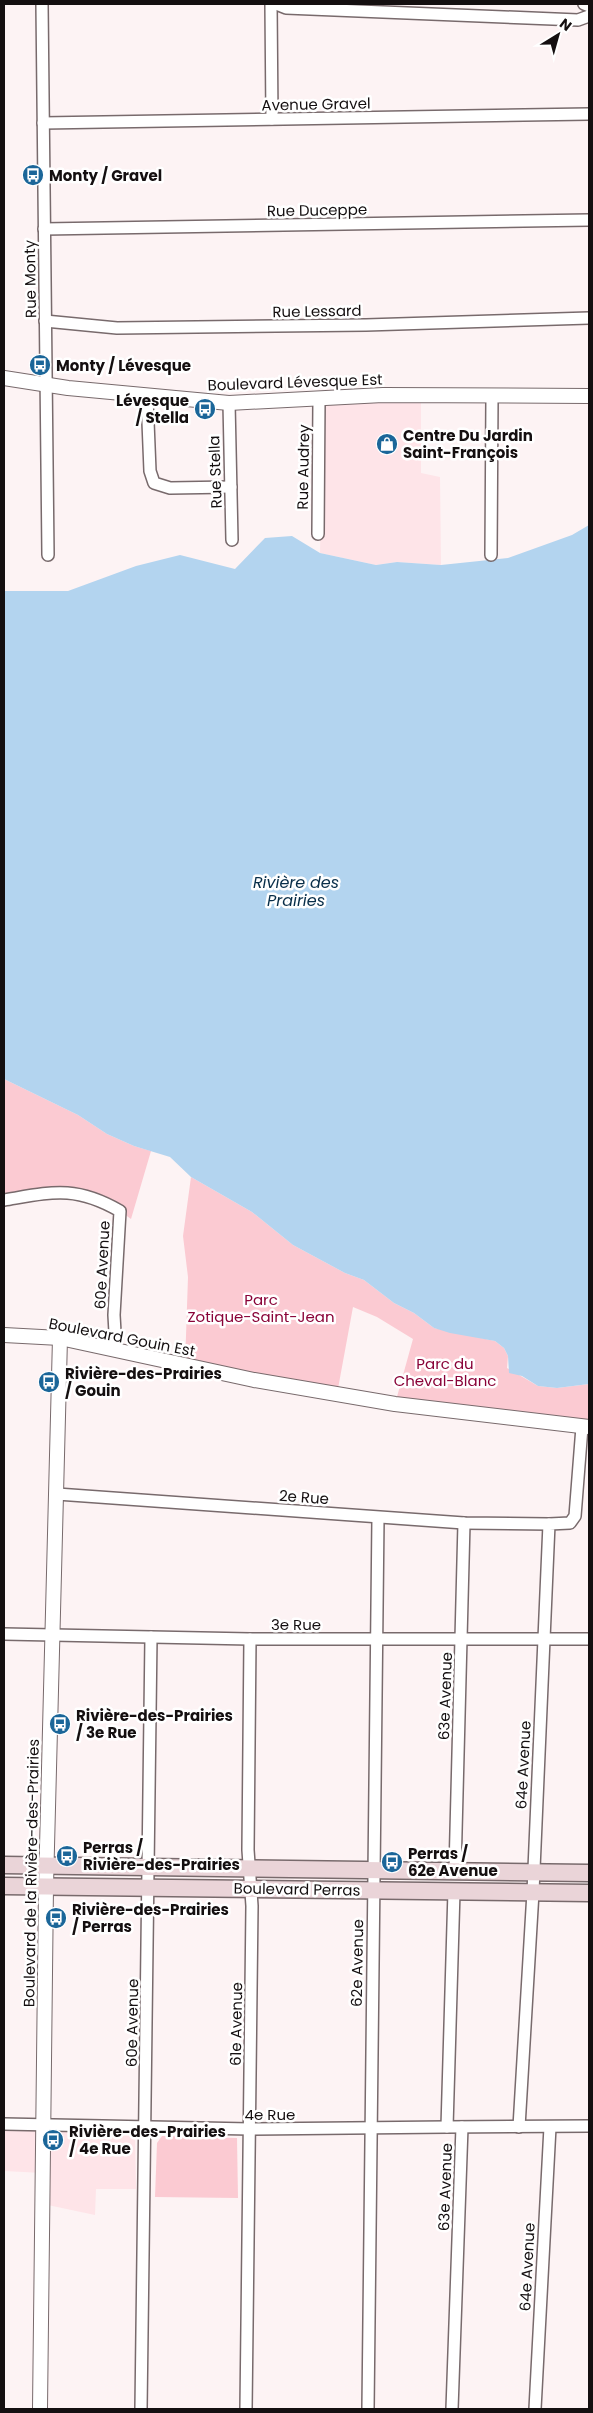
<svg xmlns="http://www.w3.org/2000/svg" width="593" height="2413" viewBox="0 0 593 2413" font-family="Poppins,sans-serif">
	<rect width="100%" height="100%" fill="#fdf3f4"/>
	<!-- built -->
	<g fill="#fee4e8">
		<path d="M421,399V473L440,477L441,565L397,562L376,565L320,553L323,403Z"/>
		<path d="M4,2128L135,2135L136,2189H96L95,2215L43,2204V2173L4,2171Z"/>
	</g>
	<!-- green -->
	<g fill="#fbcad2">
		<path d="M4,1079L78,1115L107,1134L134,1146L151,1151L131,1219L120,1211L69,1192L4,1200Z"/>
		<path d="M191,1177L252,1212L293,1245L345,1273L364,1280L394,1303L414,1313L434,1328L495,1341L504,1348L508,1356L507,1368L538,1386L557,1388L589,1384V1427L395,1404L413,1339L377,1317L353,1307L337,1394L185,1365L188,1277L183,1236Z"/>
		<path d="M162,2136L237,2138L238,2198L155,2197L157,2143Z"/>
	</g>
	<!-- water -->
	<path fill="#b3d4ef" d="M589,525V1384L557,1388L538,1386L522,1376L509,1373L508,1356L504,1348L495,1341L450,1333L434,1328L414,1313L394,1303L364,1280L345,1273L293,1245L252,1212L191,1177L170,1157L134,1146L107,1134L78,1115L4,1079V591H68L136,566L180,555L235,569L265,538L292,536L320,553L376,565L397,562L441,565L508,558L572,535Z"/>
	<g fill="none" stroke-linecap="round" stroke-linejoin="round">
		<!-- minor casing -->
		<g stroke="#786a6c" stroke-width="14">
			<g id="minor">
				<path d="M42,4L48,555"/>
				<path d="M271,4L272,119"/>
				<path d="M276,4L286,8L578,20L589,16"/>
				<path d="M584,4L589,6"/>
				<path d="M43,123L589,114"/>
				<path d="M44,229L589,220"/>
				<path d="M45,321L117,328L366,325L589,318"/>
				<path d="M147,397L150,471L154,483L170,488L231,487"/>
				<path d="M229,403L232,540"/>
				<path d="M318,534L319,400"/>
				<path d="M491,555L492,397"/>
				<path d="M4,1200C52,1192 75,1185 120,1211L114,1315L116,1350"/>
				<path d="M57,1494L464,1523L549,1524"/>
				<path d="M4,1634L250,1639H589"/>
				<path d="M455,1870L464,1523"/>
				<path d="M454,1891L447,2127L589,2126"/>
				<path d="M4,2124L250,2129L447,2127"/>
				<path d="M519,2127L533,1892L549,1524L570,1523L575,1516L582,1427"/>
				<path d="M141,2409L151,1637"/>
				<path d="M246,2409L252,1906L248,1850L250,1639"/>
				<path d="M368,2409L378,1518"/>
				<path d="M452,2409L462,2127"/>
				<path d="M535,2409L550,2127"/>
			</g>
		</g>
		<!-- tertiary casing -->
		<g stroke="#786a6c" stroke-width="16">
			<g id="tertiary">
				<path d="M4,378L68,388L229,403L383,395L589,396"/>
				<path d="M4,1335L60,1338L254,1380L395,1404L589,1427"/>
				<path d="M40,2409L46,1886L60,1338"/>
			</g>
		</g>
		<!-- secondary casing -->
		<g stroke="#786a6c" stroke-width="19">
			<g id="secondary">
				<path d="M4,1865L589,1873"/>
				<path d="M4,1886L589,1893"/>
			</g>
		</g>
		<!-- minor -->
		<use href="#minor" stroke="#fff" stroke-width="11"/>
		<!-- tertiary -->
		<use href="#tertiary" stroke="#fff" stroke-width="14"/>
		<!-- secondary -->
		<use href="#secondary" stroke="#ead4d8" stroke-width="16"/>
	</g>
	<!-- icons -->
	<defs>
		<g id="bus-disc" transform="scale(1.125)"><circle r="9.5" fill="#1b6699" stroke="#fff"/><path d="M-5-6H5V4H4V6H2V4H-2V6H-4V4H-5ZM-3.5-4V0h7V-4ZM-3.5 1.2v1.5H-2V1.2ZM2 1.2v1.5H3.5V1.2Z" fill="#fff"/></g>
		<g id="shop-disc" transform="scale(1.125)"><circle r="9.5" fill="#1b6699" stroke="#fff"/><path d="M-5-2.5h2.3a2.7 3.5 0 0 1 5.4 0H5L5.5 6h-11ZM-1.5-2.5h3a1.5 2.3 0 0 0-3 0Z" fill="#fff"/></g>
	</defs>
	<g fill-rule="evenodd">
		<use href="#bus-disc" x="33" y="175"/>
		<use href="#bus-disc" x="40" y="365"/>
		<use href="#bus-disc" x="205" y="409"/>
		<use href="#shop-disc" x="387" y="444"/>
		<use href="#bus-disc" x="49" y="1382"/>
		<use href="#bus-disc" x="60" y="1724"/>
		<use href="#bus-disc" x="67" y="1856"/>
		<use href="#bus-disc" x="392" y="1862"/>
		<use href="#bus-disc" x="56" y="1918"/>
		<use href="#bus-disc" x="53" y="2140"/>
	</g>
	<g text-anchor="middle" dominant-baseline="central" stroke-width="5" stroke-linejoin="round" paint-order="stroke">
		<!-- street labels -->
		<g font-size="15" fill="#140f10" stroke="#fff">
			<text transform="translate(316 104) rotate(-1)">Avenue Gravel</text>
			<text transform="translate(317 210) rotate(-1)">Rue Duceppe</text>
			<text transform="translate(30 279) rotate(-91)">Rue Monty</text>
			<text transform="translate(317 311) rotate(-1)">Rue Lessard</text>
			<text transform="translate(295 382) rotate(-2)">Boulevard Lévesque Est</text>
			<text transform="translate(303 467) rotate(-89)">Rue Audrey</text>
			<text transform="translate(215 472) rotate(-92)">Rue Stella</text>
			<text transform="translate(102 1265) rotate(-87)">60e Avenue</text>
			<text transform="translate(122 1337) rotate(11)">Boulevard Gouin Est</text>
			<text transform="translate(304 1497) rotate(4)">2e Rue</text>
			<text x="296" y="1624">3e Rue</text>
			<text transform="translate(445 1696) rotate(-88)">63e Avenue</text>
			<text transform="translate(523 1765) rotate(-87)">64e Avenue</text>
			<text transform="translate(31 1873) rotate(-89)">Boulevard de la Rivière-des-Prairies</text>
			<text transform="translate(297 1889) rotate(1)">Boulevard Perras</text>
			<text transform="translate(357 1963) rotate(-89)">62e Avenue</text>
			<text transform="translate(132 2023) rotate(-89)">60e Avenue</text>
			<text transform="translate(236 2024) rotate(-89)">61e Avenue</text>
			<text x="270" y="2114">4e Rue</text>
			<text transform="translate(445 2187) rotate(-88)">63e Avenue</text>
			<text transform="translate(527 2267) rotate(-87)">64e Avenue</text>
		</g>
		<!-- poi labels -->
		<g font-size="15" font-weight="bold" fill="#140f10" stroke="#fff" text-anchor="start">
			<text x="49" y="175">Monty / Gravel</text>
			<text x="56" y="365">Monty / Lévesque</text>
			<text x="189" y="400" text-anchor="end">Lévesque<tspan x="189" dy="17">/ Stella</tspan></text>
			<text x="403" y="435">Centre Du Jardin<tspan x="403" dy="17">Saint-François</tspan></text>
			<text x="65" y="1373">Rivière-des-Prairies<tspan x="65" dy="17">/ Gouin</tspan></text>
			<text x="76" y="1715">Rivière-des-Prairies<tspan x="76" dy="17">/ 3e Rue</tspan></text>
			<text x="83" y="1847">Perras /<tspan x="83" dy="17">Rivière-des-Prairies</tspan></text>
			<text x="408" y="1853">Perras /<tspan x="408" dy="17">62e Avenue</tspan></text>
			<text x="72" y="1909">Rivière-des-Prairies<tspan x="72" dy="17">/ Perras</tspan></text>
			<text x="69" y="2131">Rivière-des-Prairies<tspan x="69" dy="17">/ 4e Rue</tspan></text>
		</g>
		<!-- park labels -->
		<g font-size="15" fill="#890338" stroke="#fff">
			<text x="261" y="1299">Parc<tspan x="261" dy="17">Zotique-Saint-Jean</tspan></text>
			<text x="445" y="1363">Parc du<tspan x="445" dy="17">Cheval-Blanc</tspan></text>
		</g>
		<!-- water labels -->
		<g font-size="16" font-style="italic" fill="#082e49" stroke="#fff">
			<text x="296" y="882">Rivière des<tspan x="296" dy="18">Prairies</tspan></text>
		</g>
	</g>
	<!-- border -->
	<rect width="593" height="2413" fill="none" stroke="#140f10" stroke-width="10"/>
	<!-- north arrow -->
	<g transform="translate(558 35) rotate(37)" stroke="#ffffff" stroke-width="4" paint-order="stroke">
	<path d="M0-4L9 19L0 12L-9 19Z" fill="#140f10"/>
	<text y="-8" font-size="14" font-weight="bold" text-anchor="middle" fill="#140f10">N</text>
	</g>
</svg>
